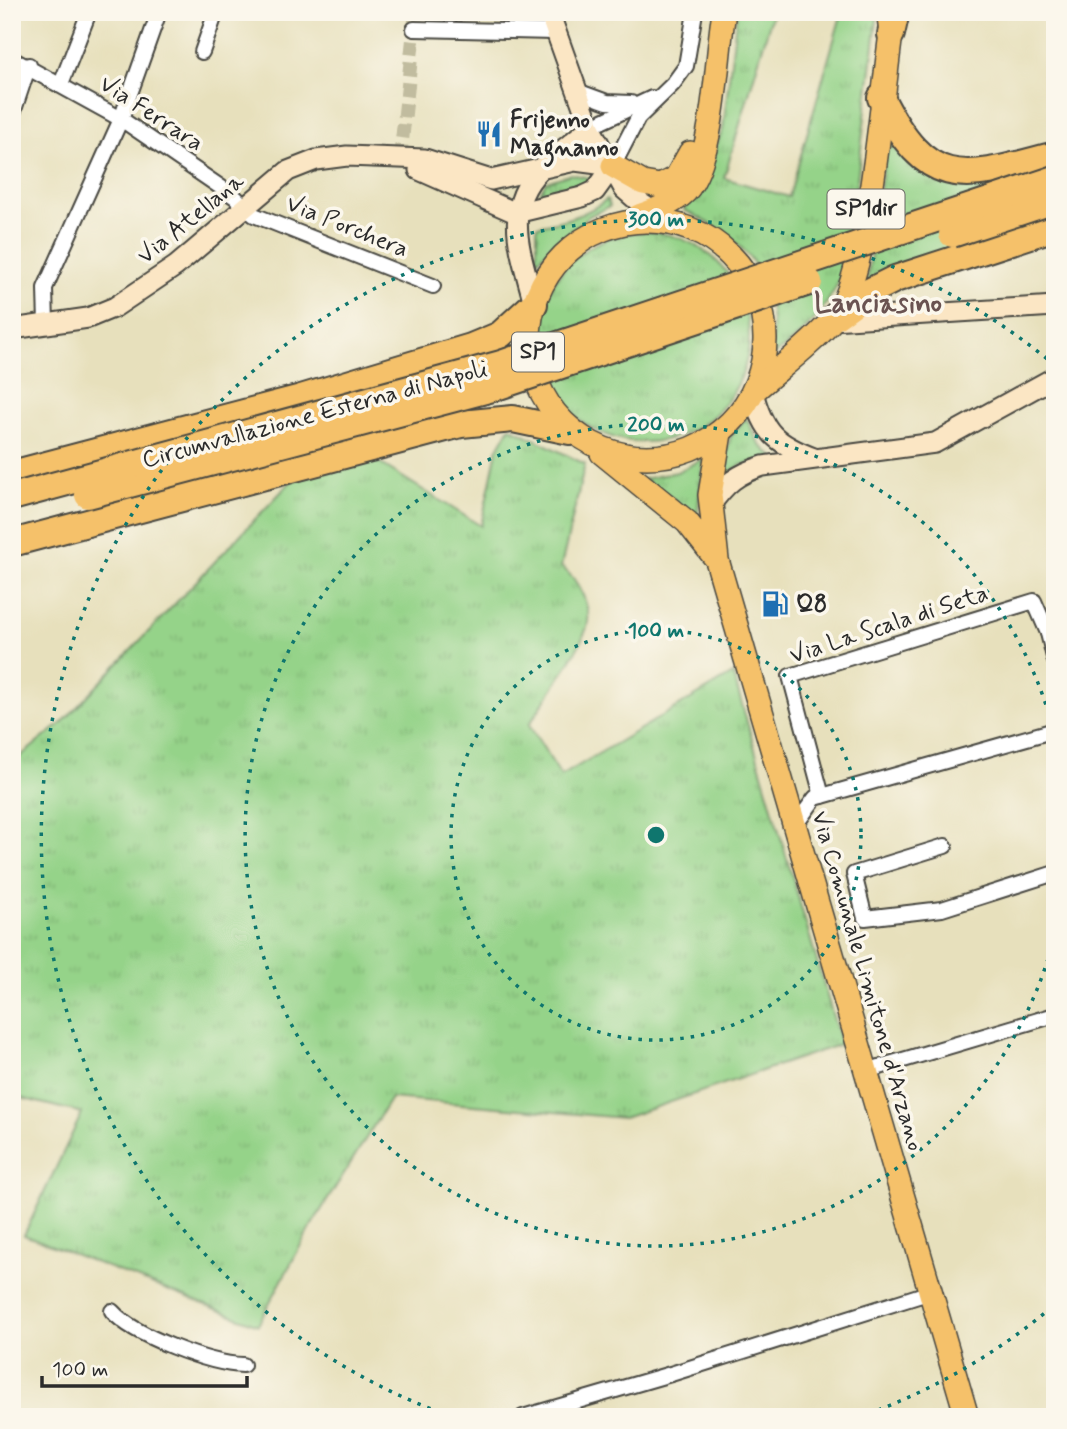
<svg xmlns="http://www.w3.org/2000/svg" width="1067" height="1429" viewBox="0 0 1067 1429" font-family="Mynerve,sans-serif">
	<defs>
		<pattern id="grass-tufts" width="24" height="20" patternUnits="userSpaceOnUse" patternTransform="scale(1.75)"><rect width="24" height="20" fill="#95d389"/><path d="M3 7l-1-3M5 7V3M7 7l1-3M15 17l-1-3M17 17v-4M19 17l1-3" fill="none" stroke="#81b576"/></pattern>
	</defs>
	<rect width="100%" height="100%" fill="#fbf7ec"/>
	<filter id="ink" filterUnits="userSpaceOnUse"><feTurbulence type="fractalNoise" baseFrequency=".0143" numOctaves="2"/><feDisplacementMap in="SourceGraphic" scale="14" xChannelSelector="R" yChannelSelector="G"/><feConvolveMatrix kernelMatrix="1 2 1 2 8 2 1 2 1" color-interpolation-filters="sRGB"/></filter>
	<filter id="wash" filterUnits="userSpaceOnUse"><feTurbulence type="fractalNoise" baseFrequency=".00686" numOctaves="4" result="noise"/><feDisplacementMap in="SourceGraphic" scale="28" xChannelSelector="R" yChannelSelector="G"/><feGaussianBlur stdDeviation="1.57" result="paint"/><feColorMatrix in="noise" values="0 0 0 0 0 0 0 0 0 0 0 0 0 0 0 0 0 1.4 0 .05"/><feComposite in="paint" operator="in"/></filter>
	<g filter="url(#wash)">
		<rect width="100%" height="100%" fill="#e7e0bc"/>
		<!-- grass -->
		<g fill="url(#grass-tufts)" stroke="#607f5a" stroke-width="2">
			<path d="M737,12H773L724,178L789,197L842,12H878L847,261C832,304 809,331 771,357C779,279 752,242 684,210L705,173L723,129Z"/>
			<path d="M888,132L937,174L1055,159V220L867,283Z"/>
			<path d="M571,174L593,179L591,184L571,194L536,200L546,182Z"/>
			<path d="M607,199L610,206L589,216L537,260V226C562,221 586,216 607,199Z"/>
			<circle cx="644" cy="337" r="105"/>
			<path d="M746,418L760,445L776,459L741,465L719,479L731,436Z"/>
			<path d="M510,427L585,464L561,567C578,578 594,610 586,630C576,657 545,699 529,725L561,776L733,674L841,1044L624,1118L391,1098L310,1228L258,1325L24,1235L82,1113L12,1096V763L62,723L335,435L481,526L497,450Z"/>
			<path d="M703,459L697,518L644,479L677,472Z"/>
		</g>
	</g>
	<g filter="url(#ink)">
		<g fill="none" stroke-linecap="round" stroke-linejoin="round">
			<!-- street-tunnel -->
			<path stroke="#c1bc9f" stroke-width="14" stroke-dasharray="14 7" stroke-linecap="butt" d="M400,159L416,12"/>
			<!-- street casing -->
			<g stroke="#474641" stroke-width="18">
				<g id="street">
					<path d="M414,29L555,32"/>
					<path d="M202,52L216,12"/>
					<path d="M12,59L121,119L235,197L254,215L433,286"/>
					<path d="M61,84L89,12"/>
					<path d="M577,91L607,102L631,103"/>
					<path d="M12,116L29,65"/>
					<path d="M590,127L652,98"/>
					<path d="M613,166L638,118L673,84L686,66L695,12"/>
					<path d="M46,325L45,288L121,119L159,12"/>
					<path d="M1048,633L1055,661"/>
					<path d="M822,796L790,676L1034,601L1048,633L1055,631"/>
					<path d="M794,827L815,798L1055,730"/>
					<path d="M945,846L854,874L865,918L942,909L1055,873"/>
					<path d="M866,1071L1055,1015"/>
					<path d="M112,1311C134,1336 210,1364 243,1365"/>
					<path d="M523,1417L674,1373L931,1292"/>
				</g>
			</g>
			<!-- secondary casing -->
			<g stroke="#474641" stroke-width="23">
				<g id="secondary">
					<path d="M549,12L590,127L624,189L639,202L670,222"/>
					<path d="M419,170L516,213L582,197L595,191L613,166"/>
					<path d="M534,304C523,257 500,209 540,170C555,154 574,142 590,127"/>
					<path d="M832,320L1055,306"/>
					<path d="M12,329L88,318L115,307L176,266L288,171L316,160L347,156L425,159L491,180L575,161L613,166"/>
					<path d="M753,392C763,432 776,444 814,458"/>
					<path d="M710,506C726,483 737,474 763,466L935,443L1055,377"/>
				</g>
			</g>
			<!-- primary casing -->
			<g stroke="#474641" stroke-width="26">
				<g id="primary">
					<path d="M613,166L643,183L660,186L676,178L690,153"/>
					<path d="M639,216C655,210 673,204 686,191C715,158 716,57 724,12"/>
					<circle cx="647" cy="339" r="118"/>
					<path d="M755,390C781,367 812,344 835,317C869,276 882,95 891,34L889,16"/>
					<path d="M720,433L710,495L717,560L967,1417"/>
					<path d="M602,453L687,522L713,555"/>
				</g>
			</g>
			<!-- highway casing -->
			<g stroke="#474641" stroke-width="30">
				<g id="highway">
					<path d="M891,34L896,12"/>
					<path d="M881,98C929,194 965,179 1055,155"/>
					<path d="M836,316L869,292L895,279L1055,227"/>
					<path d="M12,474L301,398L471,347L500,335L534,304"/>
					<path d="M12,543L461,424L513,419L570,431"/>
				</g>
			</g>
			<!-- street -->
			<use href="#street" stroke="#fff" stroke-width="14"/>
			<!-- secondary -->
			<use href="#secondary" stroke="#fbe6c4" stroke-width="19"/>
			<!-- primary -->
			<use href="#primary" stroke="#f5c16b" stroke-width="23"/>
			<!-- highway -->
			<use href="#highway" stroke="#f5c16b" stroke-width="26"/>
			<!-- highway-bridge casing -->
			<g stroke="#474641" stroke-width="30" stroke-linecap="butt">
				<g id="highway-bridge">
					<path d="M952,234L1055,200"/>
					<path d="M88,495L493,388L809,282"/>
					<path d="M12,497L501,364L1055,179"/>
				</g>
			</g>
			<!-- highway-bridge -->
			<use href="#highway-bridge" stroke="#f5c16b" stroke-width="26"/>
		</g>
	</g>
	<!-- distance rings -->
	<g fill="none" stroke="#0f766e" stroke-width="3.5" stroke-dasharray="3.5 7">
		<circle cx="656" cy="835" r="205"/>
		<path d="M1054 938A411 411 0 1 1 1054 732"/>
		<path d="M1052 1307A616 616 0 0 1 862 1416M450 1416A616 616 0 1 1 1052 363"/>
	</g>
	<!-- icons -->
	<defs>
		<g id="restaurant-bare" transform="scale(2.1)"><path d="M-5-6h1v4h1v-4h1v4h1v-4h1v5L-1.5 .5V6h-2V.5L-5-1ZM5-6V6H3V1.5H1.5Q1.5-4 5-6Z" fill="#1f6fb2" stroke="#fbf7ec" stroke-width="2.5" paint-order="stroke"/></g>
		<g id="fuel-bare" transform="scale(2.1)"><path d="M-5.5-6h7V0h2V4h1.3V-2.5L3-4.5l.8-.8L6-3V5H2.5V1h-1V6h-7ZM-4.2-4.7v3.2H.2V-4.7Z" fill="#1f6fb2" stroke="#fbf7ec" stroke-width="2.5" paint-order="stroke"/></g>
	</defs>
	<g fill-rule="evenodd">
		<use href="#restaurant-bare" x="489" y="134"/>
		<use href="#fuel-bare" x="775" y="604"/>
	</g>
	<g text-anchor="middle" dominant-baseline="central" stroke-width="7" stroke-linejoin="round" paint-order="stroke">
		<!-- shield labels -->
		<g fill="#fbf7ec" stroke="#696865" stroke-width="2">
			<rect x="827.5" y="189.5" width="77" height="39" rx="5"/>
			<rect x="512" y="332.5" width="52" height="39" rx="5"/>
		</g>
		<g font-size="23" font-weight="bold" fill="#2b2b2b">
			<text x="866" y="209">SP1dir</text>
			<text x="538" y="352">SP1</text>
		</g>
		<!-- street labels -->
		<g font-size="24" fill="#2b2b2b" stroke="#fbf7ec">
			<text transform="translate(151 114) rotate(33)">Via Ferrara</text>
			<text transform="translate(191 219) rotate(-39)">Via Atellana</text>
			<text transform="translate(347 227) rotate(22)">Via Porchera</text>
			<text transform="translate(315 415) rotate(-15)">Circumvallazione Esterna di Napoli</text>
			<text transform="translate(889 625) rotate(-18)">Via La Scala di Seta</text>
			<text transform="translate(867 981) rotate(74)">Via Comunale Limitone d'Arzano</text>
		</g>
		<!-- poi labels -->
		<g font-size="24" font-weight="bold" fill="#2b2b2b" stroke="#fbf7ec" text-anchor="start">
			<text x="510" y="120">Frijenno<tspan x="510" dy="28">Magnanno</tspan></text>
			<text x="796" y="604">Q8</text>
		</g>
		<!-- quarter labels -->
		<g font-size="28" font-weight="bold" fill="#6a5351" stroke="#fbf7ec">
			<text x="878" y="304">Lanciasino</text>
		</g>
	</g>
	<circle cx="656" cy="835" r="10" fill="#0f766e" stroke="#fbf7ec" stroke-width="3.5"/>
	<g font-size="21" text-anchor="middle" font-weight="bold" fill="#0f766e" stroke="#fbf7ec" stroke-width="7" stroke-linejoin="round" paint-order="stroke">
		<text x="656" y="226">300 m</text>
		<text x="656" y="431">200 m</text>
		<text x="656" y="637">100 m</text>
	</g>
	<!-- margin -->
	<rect width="1067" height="1429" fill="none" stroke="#fbf7ec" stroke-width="42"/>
	<!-- scale -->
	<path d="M42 1376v10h205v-10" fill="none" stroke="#2b2b2b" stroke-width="3.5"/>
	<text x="52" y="1376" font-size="21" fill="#2b2b2b" stroke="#fbf7ec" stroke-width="5" paint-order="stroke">100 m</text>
</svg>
